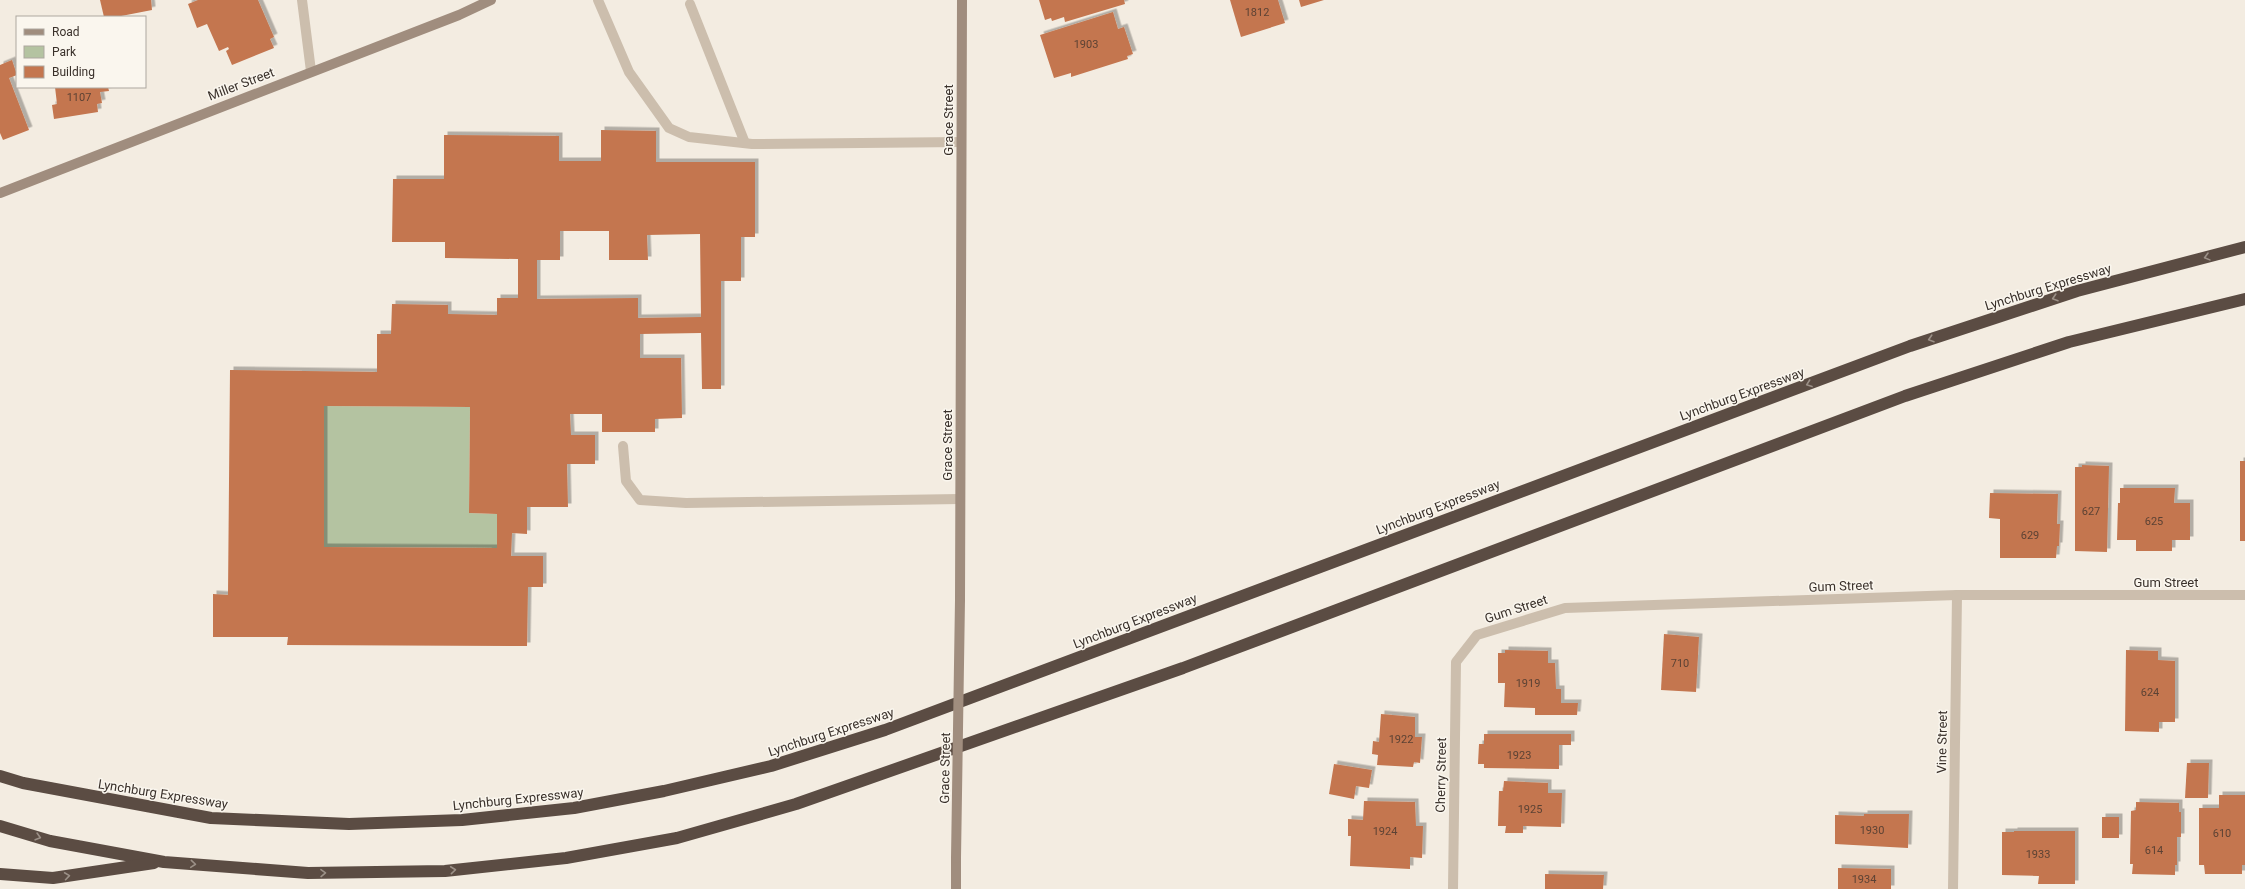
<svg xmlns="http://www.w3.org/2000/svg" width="2245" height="889" viewBox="0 0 2245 889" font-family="Roboto,sans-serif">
	<defs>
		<filter id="shadow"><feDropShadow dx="3.5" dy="-3.5" stdDeviation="0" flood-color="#0004"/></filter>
	</defs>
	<rect width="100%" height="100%" fill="#f3ece1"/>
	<!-- green -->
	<path fill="#b4c3a1" d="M324,406L470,407L469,513L497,514V548L324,547Z"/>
	<!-- building -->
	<g fill="#c4764f" fill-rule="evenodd" filter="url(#shadow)">
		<path d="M100,0H151L152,10L116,17H104Z"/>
		<path d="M198,0H258L274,37L270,39L274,48L232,65L226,51L229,49L228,47L219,51L207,24L197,28L188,4Z"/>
		<path d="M1039,0H1124L1125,4L1065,22L1064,17L1052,21L1051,18L1045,20Z"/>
		<path d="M1230,0H1278L1285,23L1241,37Z"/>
		<path d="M1299,0H1324L1301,7Z"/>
		<path d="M1113,12L1118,29L1124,27L1133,54L1127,56L1128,59L1071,77V73L1054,78L1040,35Z"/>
		<path d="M12,60L17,75L9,78L29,130L3,140L0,133V65Z"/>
		<path d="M55,87H108L109,91L100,92L102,103L97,104L98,112L54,119L52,105L57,104Z"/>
		<path d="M601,130L656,131V162H755V237H741V281H721V389H702L701,333L640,334V358H681L682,418L655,419V432H602V414H570L571,435H595V464H567L568,507H527V534L512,533L511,556H543V587H528L527,646L287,645L288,637H213V594L228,595L230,370L377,372V334H391L392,304L448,305V314L497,315V298H518V259L445,258V242H392L393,179H444V135L559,136V161H601ZM560,231H609V260H648L647,235L700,234L701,317L638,318V298L537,299V260H560ZM324,406L470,407L469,513L497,514V548L324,547Z"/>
		<rect x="2240" y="461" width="5" height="80"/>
		<path d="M2082,465L2109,466L2107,552L2075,551V467H2082Z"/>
		<path d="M2120,488H2175L2174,503H2190V540H2172V551H2136V540H2117L2118,503H2120Z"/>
		<path d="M1990,493L2058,494L2057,524H2060L2059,546H2057L2056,558H2000V519L1989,518Z"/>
		<path d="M1664,634L1699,637L1696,692L1661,690Z"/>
		<path d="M1505,650L1548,651V663H1555L1556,689H1561V703H1578L1577,715H1535V708L1504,707L1505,683H1498V653H1505Z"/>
		<path d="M2126,650L2158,651V660L2175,661V722H2159V732L2125,731Z"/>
		<path d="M1381,714L1415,717V737H1422L1420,763L1414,762L1413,767L1377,765L1378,755L1372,754L1373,741L1379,742Z"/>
		<path d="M1484,734H1571V745H1559V769L1484,768V764H1478L1479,744H1484Z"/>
		<path d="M2187,763H2209L2208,798H2185Z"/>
		<path d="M1334,764L1372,770L1369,788L1356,786L1354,799L1329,794Z"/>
		<path d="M1504,781L1548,783V793H1562L1561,827L1523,826V833H1505L1506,826H1498L1499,791H1503Z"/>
		<path d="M2219,795H2245V865H2242V874H2205L2204,865H2199V808H2219Z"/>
		<path d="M1364,801L1415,802L1416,826H1423L1422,858L1410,857V869L1350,866L1351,836H1348V819L1363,820Z"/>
		<path d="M2136,802L2179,803V812H2181V837H2177V865H2175V875L2132,874L2133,864H2130L2131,811L2136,810Z"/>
		<path d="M1864,814H1909L1908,848L1835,844V815L1864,816Z"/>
		<rect x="2102" y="817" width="17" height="21"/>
		<path d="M2014,831H2075V884H2038L2039,876L2002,875V832H2014Z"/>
		<path d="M1838,868L1891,869V889H1838Z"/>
		<path d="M1545,874L1604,875L1603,889H1545Z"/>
	</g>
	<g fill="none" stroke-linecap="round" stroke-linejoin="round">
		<!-- service -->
		<g stroke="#ccbead" stroke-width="10">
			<path d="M598,0L629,72L669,128L689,137L752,144L961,142"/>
			<path d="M690,4L745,143"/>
			<path d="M623,446L626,481L640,500L686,503L960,499"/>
		</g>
		<!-- minor -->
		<g stroke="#ccbead" stroke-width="10">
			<path d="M302,0L311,71"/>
			<path d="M1453,889L1456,662L1477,635L1565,608L1957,595H2245"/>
			<path d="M1953,889L1957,595"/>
		</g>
		<!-- secondary -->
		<g stroke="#a08d7e" stroke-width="10">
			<path d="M0,193L459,15L491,0"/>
			<path d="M960,600L962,0"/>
			<path d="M956,889V858"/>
		</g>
		<!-- motorway -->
		<g stroke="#5b4c43" stroke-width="12">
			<path d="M0,776L23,783L211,818L349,824L462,820L574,808L664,791L771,766L885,730L1910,346L2077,291L2245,247"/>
			<path d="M0,826L50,841L164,862L308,873L445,871L566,858L677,838L796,804L1183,668L1905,396L2069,342L2245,299"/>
			<path d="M0,874L53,878L154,863"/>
		</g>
		<!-- secondary-bridge -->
		<path stroke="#a08d7e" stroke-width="10" d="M956,858L960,600"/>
	</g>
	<!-- one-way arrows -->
	<defs><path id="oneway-chevron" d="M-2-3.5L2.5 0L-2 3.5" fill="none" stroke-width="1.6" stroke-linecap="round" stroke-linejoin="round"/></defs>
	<g stroke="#9b9087">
		<use href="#oneway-chevron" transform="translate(2207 257) rotate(165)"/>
		<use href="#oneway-chevron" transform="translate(2055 298) rotate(162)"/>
		<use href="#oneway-chevron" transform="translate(1931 339) rotate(162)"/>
		<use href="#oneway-chevron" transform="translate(1809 384) rotate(160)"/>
		<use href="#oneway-chevron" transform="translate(38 837) rotate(16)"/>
		<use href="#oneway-chevron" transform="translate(193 864) rotate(5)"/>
		<use href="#oneway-chevron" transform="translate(453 870) rotate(-6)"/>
		<use href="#oneway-chevron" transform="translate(323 873) rotate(-1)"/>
		<use href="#oneway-chevron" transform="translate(67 876) rotate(-8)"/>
	</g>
	<g text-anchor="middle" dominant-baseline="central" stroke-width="3" stroke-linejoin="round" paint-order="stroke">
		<!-- number labels -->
		<g font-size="11" fill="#5c4234">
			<text x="1257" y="12">1812</text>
			<text x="1086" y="44">1903</text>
			<text x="79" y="97">1107</text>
			<text x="2091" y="511">627</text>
			<text x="2154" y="521">625</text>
			<text x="2030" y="535">629</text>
			<text x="1680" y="663">710</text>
			<text x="1528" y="683">1919</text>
			<text x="2150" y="692">624</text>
			<text x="1401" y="739">1922</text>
			<text x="1519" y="755">1923</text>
			<text x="1530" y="809">1925</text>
			<text x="1872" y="830">1930</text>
			<text x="1385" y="831">1924</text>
			<text x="2222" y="833">610</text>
			<text x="2154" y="850">614</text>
			<text x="2038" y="854">1933</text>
			<text x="1864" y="879">1934</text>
		</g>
		<!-- street labels -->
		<g font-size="13" fill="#3a312b" stroke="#faf6ee">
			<text transform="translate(241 84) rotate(-21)">Miller Street</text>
			<text transform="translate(948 120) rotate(-90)">Grace Street</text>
			<text transform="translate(2048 287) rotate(-17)">Lynchburg Expressway</text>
			<text transform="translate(1742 394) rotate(-20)">Lynchburg Expressway</text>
			<text transform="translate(947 445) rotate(-90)">Grace Street</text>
			<text transform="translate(1438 507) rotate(-21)">Lynchburg Expressway</text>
			<text x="2166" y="582">Gum Street</text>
			<text transform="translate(1841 586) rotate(-2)">Gum Street</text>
			<text transform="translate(1516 609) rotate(-18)">Gum Street</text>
			<text transform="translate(1135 621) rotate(-21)">Lynchburg Expressway</text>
			<text transform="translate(831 732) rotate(-18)">Lynchburg Expressway</text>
			<text transform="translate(1942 742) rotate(-89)">Vine Street</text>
			<text transform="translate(945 768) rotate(-89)">Grace Street</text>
			<text transform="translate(1441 775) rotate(-89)">Cherry Street</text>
			<text transform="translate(163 794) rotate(9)">Lynchburg Expressway</text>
			<text transform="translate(518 799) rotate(-6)">Lynchburg Expressway</text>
		</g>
	</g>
	<!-- legend -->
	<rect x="16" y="16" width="130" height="72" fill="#faf6ee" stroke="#ada7a0"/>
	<rect x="24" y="29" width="20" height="6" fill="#a08d7e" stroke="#ada7a0"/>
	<text x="52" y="36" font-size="12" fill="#3a312b">Road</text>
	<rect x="24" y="46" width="20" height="12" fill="#b4c3a1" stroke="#ada7a0"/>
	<text x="52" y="56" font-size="12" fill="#3a312b">Park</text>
	<rect x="24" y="66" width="20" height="12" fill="#c4764f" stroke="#ada7a0"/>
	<text x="52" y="76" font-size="12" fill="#3a312b">Building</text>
</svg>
